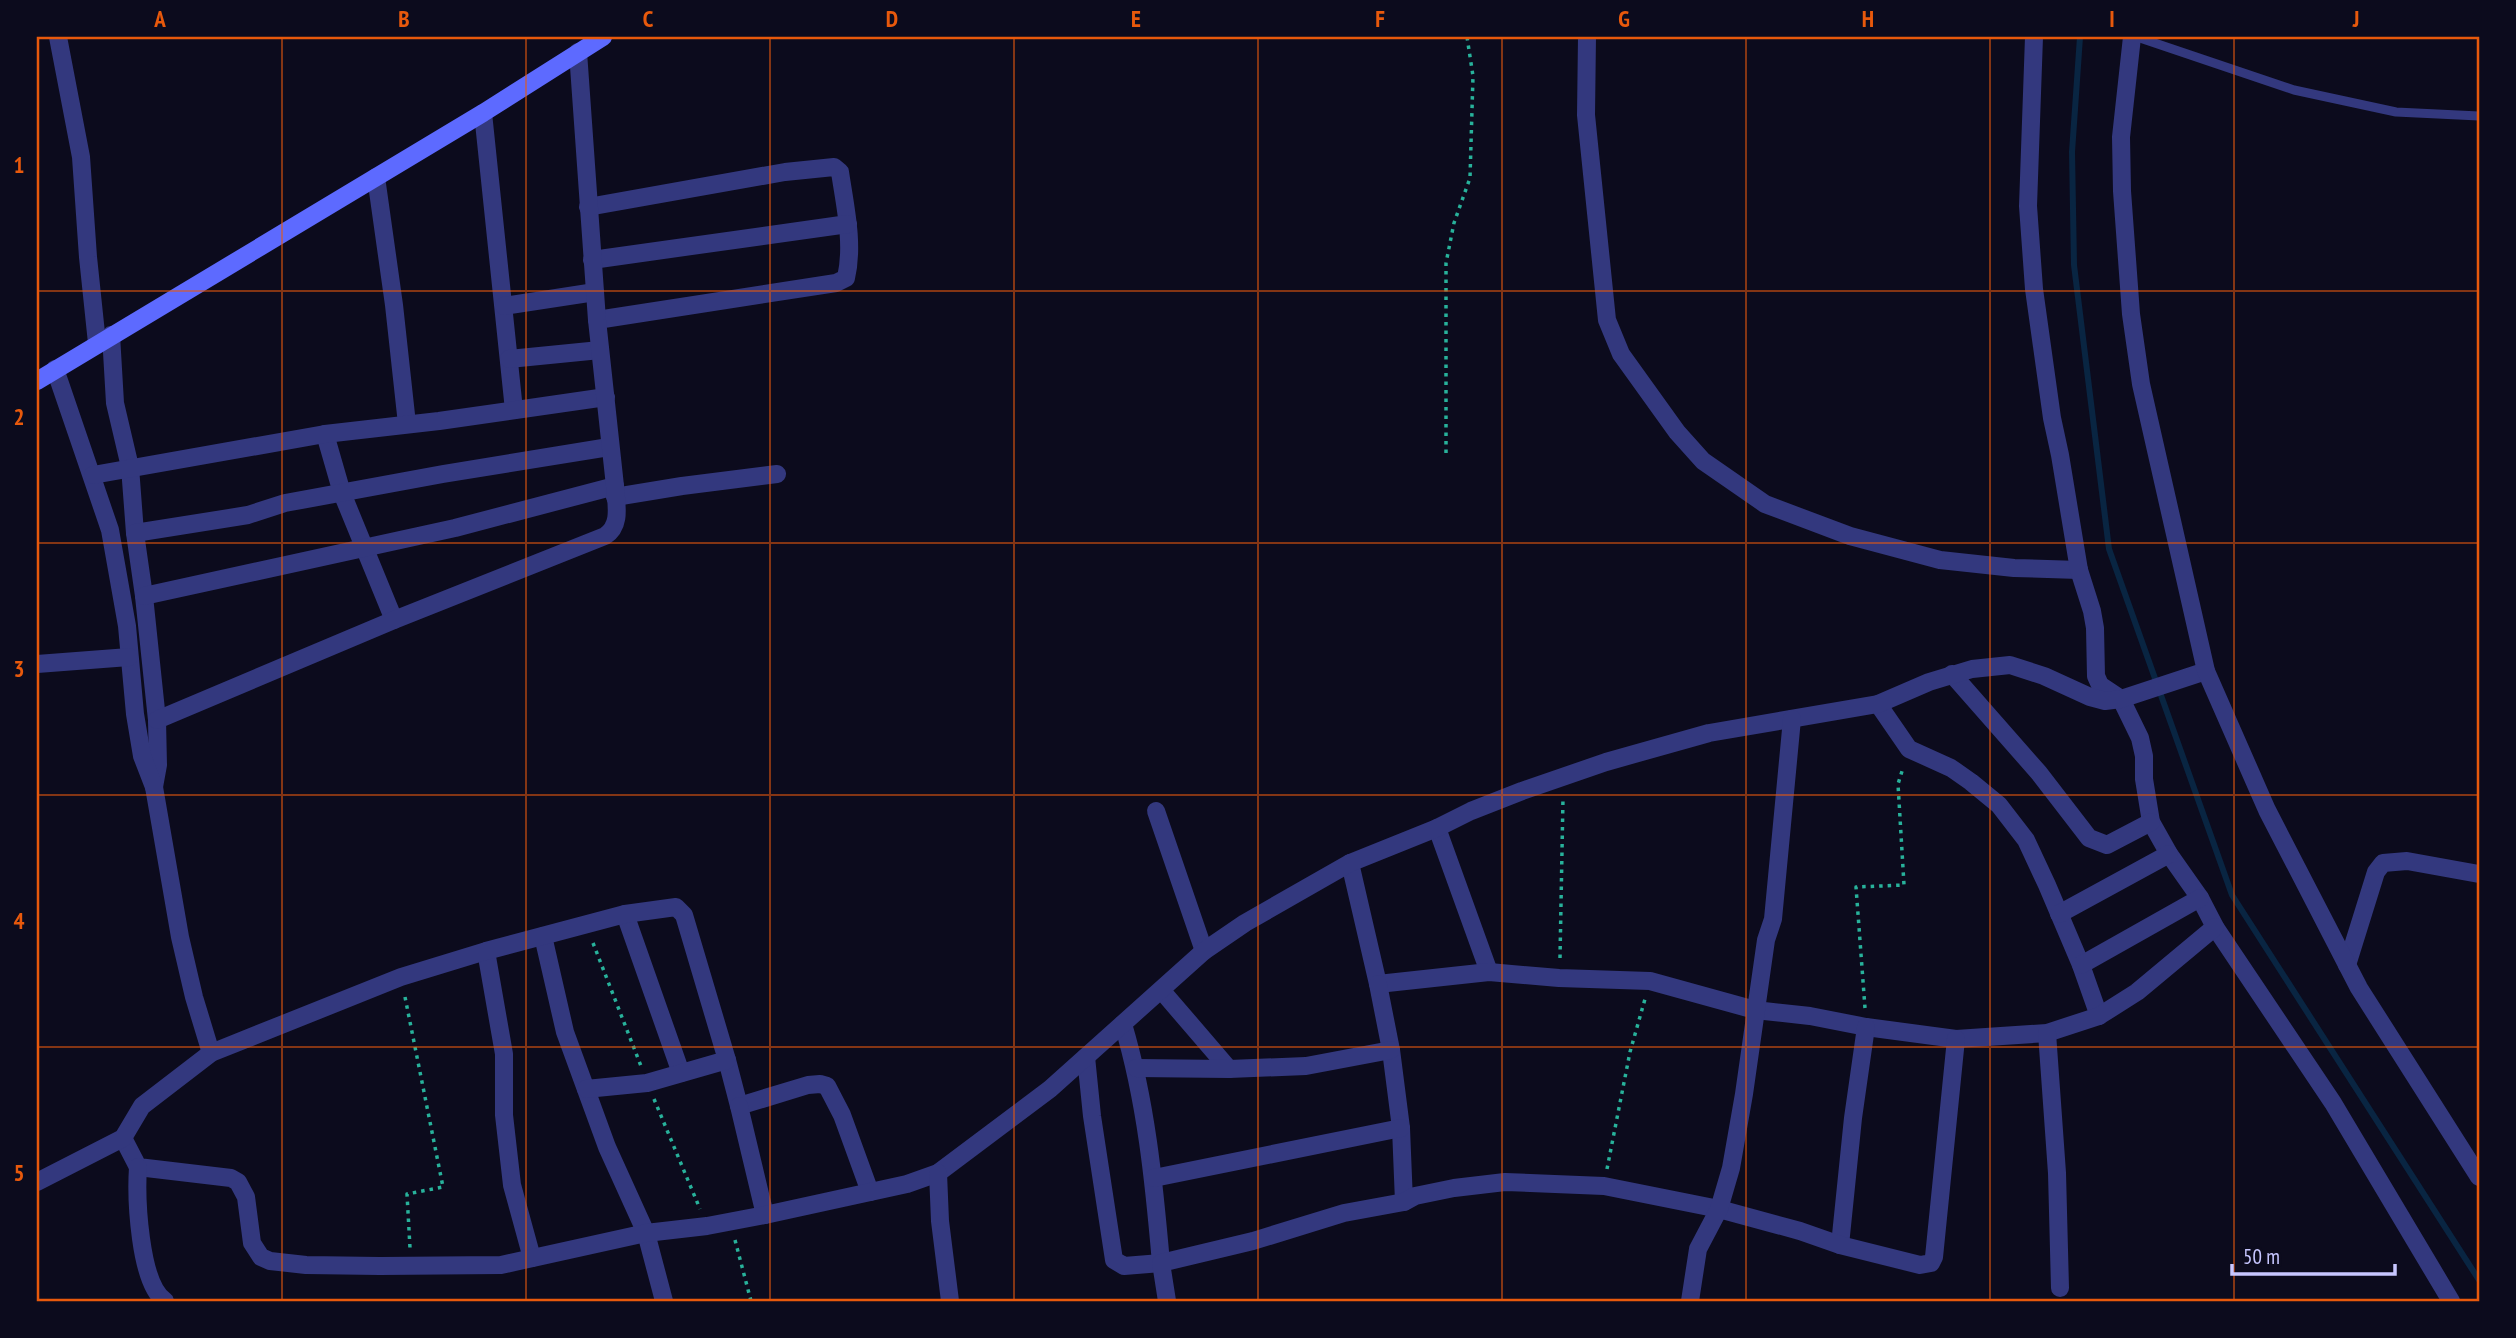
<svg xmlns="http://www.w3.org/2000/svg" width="2516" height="1338" viewBox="0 0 2516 1338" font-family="'PT Sans Narrow',sans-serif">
	<rect width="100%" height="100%" fill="#0c0b1d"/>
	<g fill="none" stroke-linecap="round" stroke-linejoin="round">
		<!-- stream -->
		<path stroke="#092542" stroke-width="6" d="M2080,37L2072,152L2074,265L2109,549L2232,895L2479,1280"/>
		<!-- path -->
		<g stroke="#28b29b" stroke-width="3.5" stroke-dasharray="3.5 5" stroke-linecap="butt">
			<path d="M1446,453V263L1454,223L1470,178L1473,76L1467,37"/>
			<path d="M593,943L641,1066"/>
			<path d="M1560,958L1563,798"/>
			<path d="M405,997L443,1187L407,1194L410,1248"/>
			<path d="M1865,1008L1856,887L1904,885L1898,784L1903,768"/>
			<path d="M654,1099L700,1209"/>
			<path d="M1607,1169L1630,1052L1645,999"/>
			<path d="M735,1240L751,1301"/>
			<path d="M790,1301H792"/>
		</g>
		<!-- service -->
		<path stroke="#33387e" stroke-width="9" d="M2137,37L2294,90L2396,112L2479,116"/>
		<!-- minor -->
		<g stroke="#33387e" stroke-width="18">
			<path d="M58,37L81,157L88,257L97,343"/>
			<path d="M1587,37L1586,115L1607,320L1621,354L1677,432L1703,461L1765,504L1850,536L1940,560L2014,568L2079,570"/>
			<path d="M2034,37L2028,206L2034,289L2052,418L2060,455L2079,570L2092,611L2095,628L2096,676L2100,685L2121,699L2140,738L2144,756V779L2151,822L2169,854L2200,898L2215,927L2333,1103L2451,1301"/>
			<path d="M483,113L514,410"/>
			<path d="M376,177L394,305L407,424"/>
			<path d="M588,207L785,172L834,167L840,172C845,206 854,244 846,278L836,283L597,320"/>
			<path d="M592,260L848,224"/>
			<path d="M504,306L595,292"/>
			<path d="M111,335L115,403L130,467L135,533L144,596L157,720L158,765L154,787"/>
			<path d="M509,359L600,350"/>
			<path d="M55,369L110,530L127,626L135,714L142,756L154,787L180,937L194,997L211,1053"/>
			<path d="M325,434L342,493L394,620"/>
			<path d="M93,475L325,434L439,421L606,397"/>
			<path d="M615,497L682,486L777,474"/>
			<path d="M135,533L248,515L285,503L443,474L609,447"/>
			<path d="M144,596L455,528L615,486"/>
			<path d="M37,664L129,657"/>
			<path d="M1952,674L2039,773L2089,838L2107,845L2151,822"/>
			<path d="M1878,704L1909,749L1951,768L1971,782L1999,805L2026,840L2047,885L2081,965L2099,1016"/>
			<path d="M157,720L394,620L605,536C622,525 616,504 615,486L597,320L578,52"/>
			<path d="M1156,811L1204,951"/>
			<path d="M1437,828L1489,972"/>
			<path d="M1350,863L1378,984L1489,972L1559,978L1650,981L1755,1010L1810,1016L1866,1027L1956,1039L2047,1033L2099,1016L2137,992L2215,927"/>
			<path d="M625,914L681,1073"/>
			<path d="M2059,914L2169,854"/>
			<path d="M543,936L565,1032L607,1147L646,1233L664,1301"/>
			<path d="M486,951L504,1054V1115L512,1185L532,1258"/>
			<path d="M2081,965L2200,898"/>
			<path d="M2347,965L2376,872L2383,863L2407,861L2479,874"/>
			<path d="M1378,984L1391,1050L1401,1128L1404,1202"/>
			<path d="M1162,991L1229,1069"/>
			<path d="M2047,1033L2057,1173L2060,1288"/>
			<path d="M1086,1057L1092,1116L1114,1260L1124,1266L1161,1263C1154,1182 1146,1101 1123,1024"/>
			<path d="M727,1060L739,1106L808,1085L820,1084L827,1086L842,1115L870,1192"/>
			<path d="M1136,1068L1229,1069L1306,1066L1391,1050"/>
			<path d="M739,1106L765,1215"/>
			<path d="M123,1138L138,1167L231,1178L238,1182L246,1197L252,1243L261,1257L270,1261L306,1265L380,1266L501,1265L646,1233L707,1226L765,1215L907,1184L938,1173L1050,1089L1204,951L1245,923L1350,863L1437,828L1471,811L1522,791L1606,762L1709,733L1878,704L1929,682L1972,669L2010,665L2044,676L2090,697L2105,701L2121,699L2206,671"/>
			<path d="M138,1167C136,1197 139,1283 165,1301"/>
			<path d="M938,1173L940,1221L950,1301"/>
			<path d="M1154,1178L1401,1128"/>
			<path d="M37,1182L123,1138L142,1106L211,1053L401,977L486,951L625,914L676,907L684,915L727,1060L647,1083L586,1089"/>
			<path d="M1840,1245L1853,1118L1866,1027"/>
			<path d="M1167,1301L1161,1263L1253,1241L1344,1213L1404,1202L1415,1196L1454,1188L1505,1182L1604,1186L1719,1209L1800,1231L1840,1245L1920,1265L1931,1263L1934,1257L1956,1039"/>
			<path d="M1690,1301L1698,1249L1719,1209L1731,1168L1744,1094L1766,940L1773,919L1792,719"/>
		</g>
		<!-- tertiary -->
		<path stroke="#33387e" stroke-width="18" d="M2132,37L2121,137L2122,191L2131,314L2141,384L2206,671L2267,810L2359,988L2479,1177"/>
		<!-- secondary -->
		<path stroke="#5d6aff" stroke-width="18" d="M37,381L483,113L603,37"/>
	</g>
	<!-- grid -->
	<path fill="none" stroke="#e8590c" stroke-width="2" stroke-opacity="0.55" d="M282,37V1301M526,37V1301M770,37V1301M1014,37V1301M1258,37V1301M1502,37V1301M1746,37V1301M1990,37V1301M2234,37V1301M37,291H2479M37,543H2479M37,795H2479M37,1047H2479"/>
	<!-- border -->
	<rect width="2516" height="1338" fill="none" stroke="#0c0b1d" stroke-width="77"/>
	<!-- scale -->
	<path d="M2232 1264v10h163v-10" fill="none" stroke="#c7c6ff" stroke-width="3.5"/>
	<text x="2243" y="1264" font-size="21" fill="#c7c6ff" stroke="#0c0b1d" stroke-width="5" paint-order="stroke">50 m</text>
	<rect x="38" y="38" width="2440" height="1262" fill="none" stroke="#e8590c" stroke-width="2.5"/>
	<g font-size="23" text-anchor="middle" font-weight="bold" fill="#e8590c">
		<text x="160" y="27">A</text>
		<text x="404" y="27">B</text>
		<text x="648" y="27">C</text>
		<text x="892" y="27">D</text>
		<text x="1136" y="27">E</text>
		<text x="1380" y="27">F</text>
		<text x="1624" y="27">G</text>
		<text x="1868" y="27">H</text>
		<text x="2112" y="27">I</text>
		<text x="2356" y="27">J</text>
		<text x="19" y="173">1</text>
		<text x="19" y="425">2</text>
		<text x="19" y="677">3</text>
		<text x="19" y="929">4</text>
		<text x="19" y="1181">5</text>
	</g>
</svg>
